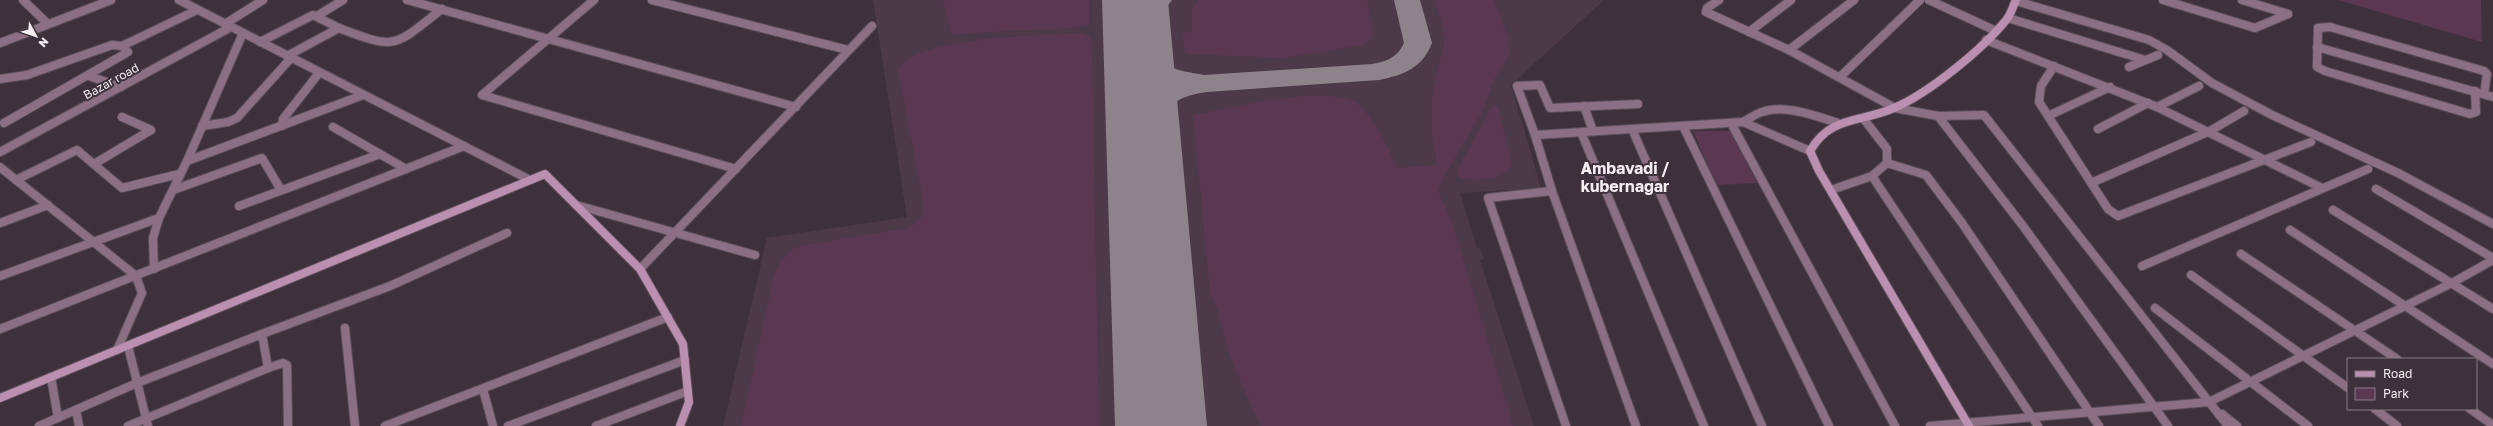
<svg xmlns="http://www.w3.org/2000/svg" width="2493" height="426" viewBox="0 0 2493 426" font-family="'Golos Text',sans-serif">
	<rect width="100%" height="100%" fill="#3f313b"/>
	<!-- built -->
	<path fill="#4c3a48" d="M873,0H1604L1511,85L1541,188L1460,193L1477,248H1480L1484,259L1480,260L1534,426H723L767,238L907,217Z"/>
	<!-- green -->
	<g fill="#5a3852">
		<path d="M942,0H1089V24L1073,28L954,34L951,31Z"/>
		<path d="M1199,0H1367L1373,35L1371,39L1363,45L1284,58L1185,54L1182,33L1192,31V9Z"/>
		<path d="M1435,0H1494L1508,37L1509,55L1494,80L1482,112L1444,176L1438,191L1453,225L1513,426H1261C1249,400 1236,374 1227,347C1221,329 1220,310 1210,294L1193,115C1229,108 1323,84 1355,102C1370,111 1391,151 1396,168L1437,165L1432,138V96L1445,37Z"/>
		<path d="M2338,0H2481L2482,42Z"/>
		<path d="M1082,33L1090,37L1092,57L1099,426H741L773,279C779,262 785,251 802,245L907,228L913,225L923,215V202L899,75C895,36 1054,35 1082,33Z"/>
		<path d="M1493,105L1498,106L1512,165C1504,181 1475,181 1460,178L1457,174L1458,169Z"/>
		<path d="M1693,131H1731L1757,183L1716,185Z"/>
	</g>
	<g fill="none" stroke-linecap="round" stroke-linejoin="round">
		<!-- taxiway -->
		<path fill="#8e838b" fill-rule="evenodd" d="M1145,0H1172L1145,34L1148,35C1152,41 1154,49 1159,55C1170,72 1186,71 1204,75L1372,64C1386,62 1398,57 1404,43L1394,0H1420L1432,43C1422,68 1404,75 1379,80L1207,92C1181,96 1168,101 1162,128C1160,137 1160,144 1155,152L1144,155L1133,152L1129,145C1133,121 1139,95 1164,85C1143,79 1132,60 1124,41L1130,35L1123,28Z"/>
		<!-- runway -->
		<path fill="#8e838b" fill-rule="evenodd" d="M1102,0H1168L1207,426H1115Z"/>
		<!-- street casing -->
		<g stroke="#5c4f59" stroke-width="10">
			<g id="street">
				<path d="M23,0L48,24"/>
				<path d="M179,0L530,180"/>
				<path d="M407,0L796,107"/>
				<path d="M594,0L482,95L736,169"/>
				<path d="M652,0L848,50"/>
				<path d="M1719,0L1707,8L1706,12L1789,50L1895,108L1938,116L1984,115L2228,426"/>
				<path d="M1929,0L1996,31"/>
				<path d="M2163,0L2255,28L2288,14"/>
				<path d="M2242,0L2288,14"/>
				<path d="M2016,1L2149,40L2167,50L2212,83L2272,115L2398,173L2493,224"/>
				<path d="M317,16L343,0"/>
				<path d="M2008,18L2145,60"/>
				<path d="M225,24L263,0"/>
				<path d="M1749,32L1791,0"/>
				<path d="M243,33L187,161L363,95"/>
				<path d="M1986,40L2157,107L2322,188"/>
				<path d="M260,42L313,15L339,28"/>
				<path d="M0,43L111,0"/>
				<path d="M122,46L197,10"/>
				<path d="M2317,47L2493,97"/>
				<path d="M1789,50L1854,0"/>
				<path d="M287,56L339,28C398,51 394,46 442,9"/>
				<path d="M2054,66L2041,86L2039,102L2108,209L2118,216L2311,142"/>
				<path d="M2129,67L2158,55"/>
				<path d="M89,76L121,87"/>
				<path d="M1840,77L1920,0"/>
				<path d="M0,79L27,75L112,45L122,46L128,52L4,123"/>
				<path d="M2475,91L2476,112L2470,114L2325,71L2317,67L2318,28L2330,27L2484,71L2487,74L2484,94"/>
				<path d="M1584,106L1593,131"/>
				<path d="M2157,107L2199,86"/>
				<path d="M1938,116L2023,226L2168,426"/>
				<path d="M2048,116L2110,87"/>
				<path d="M1743,122C1749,119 1755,114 1762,112C1786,104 1816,116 1838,123"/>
				<path d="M1731,123L1895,426"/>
				<path d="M202,126L228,122L237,118L291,58"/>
				<path d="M282,126L283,119L319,73"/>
				<path d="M1683,126L1829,426"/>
				<path d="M333,127L406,169"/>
				<path d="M1632,129L1762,426"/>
				<path d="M2098,129L2148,103"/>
				<path d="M1581,132L1704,426"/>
				<path d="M1535,135L1517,86L1540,85L1550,108L1638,104"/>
				<path d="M0,152L231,27"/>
				<path d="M1887,163L1926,175L1962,223L2099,426"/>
				<path d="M94,164L151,130L122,117"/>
				<path d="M0,167L136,276L142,293L117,350"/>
				<path d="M1872,176L2038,426"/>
				<path d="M16,180L77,150L122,188L179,174"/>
				<path d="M2091,183L2210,131L2244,111"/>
				<path d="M2376,189L2493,258"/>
				<path d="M173,190L262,158L281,190"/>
				<path d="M1831,190L1872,176L1887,163V149L1863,118"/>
				<path d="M1552,191L1488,198L1566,426"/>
				<path d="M576,205L755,255"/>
				<path d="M239,206L380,154"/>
				<path d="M2333,210L2493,309"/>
				<path d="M0,223L48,205"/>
				<path d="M2290,230L2493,364"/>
				<path d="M2241,254L2397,359"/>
				<path d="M2142,266L2368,169"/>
				<path d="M154,269L153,238L159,218L187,161"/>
				<path d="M640,269L872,26"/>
				<path d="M2191,275L2348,388"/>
				<path d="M0,276L159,218"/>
				<path d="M2155,308L2308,426"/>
				<path d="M345,328L355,426"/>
				<path d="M0,329L464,146"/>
				<path d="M262,334L390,286L507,233"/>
				<path d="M128,346L148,426"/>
				<path d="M51,377L58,418"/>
				<path d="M483,389L493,426"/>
				<path d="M2375,409L2397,426"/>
				<path d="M2470,409L2493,425"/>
				<path d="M76,410L79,426"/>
				<path d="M2222,414L2237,426"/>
				<path d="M39,426L137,383L262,334L268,368L283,363L287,365L288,426"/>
				<path d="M128,426L268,368"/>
				<path d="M385,426L668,317"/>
				<path d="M508,426L685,360"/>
				<path d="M596,426L688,391"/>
				<path d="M1636,426L1552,191L1535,135L1743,122L1810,151"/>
				<path d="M1930,426L2209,402L2452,283L2493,260"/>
			</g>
		</g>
		<!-- secondary casing -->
		<g stroke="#5c4f59" stroke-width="10">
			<g id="secondary">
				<path d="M0,398L545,174L640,269L683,344L689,402L680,426"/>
				<path d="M1969,426L1819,171L1810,151C1831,115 1860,123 1894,108C1929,93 1983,49 2007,19C2011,14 2013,6 2016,0"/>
			</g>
		</g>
		<!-- street -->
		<use href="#street" stroke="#8b7084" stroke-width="8"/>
		<!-- secondary -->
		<use href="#secondary" stroke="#ba8faf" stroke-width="8"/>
	</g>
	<g text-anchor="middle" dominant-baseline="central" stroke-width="4" stroke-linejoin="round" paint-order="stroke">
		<!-- street labels -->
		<g font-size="12" fill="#f7eef4" stroke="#3f313b">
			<text transform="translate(111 81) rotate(-29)">Bazar road</text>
		</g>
		<!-- district labels -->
		<g font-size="16" font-weight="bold" fill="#f7eef4" stroke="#3f313b">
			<text x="1625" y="168">Ambavadi /<tspan x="1625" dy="18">kubernagar</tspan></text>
		</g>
	</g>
	<!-- legend -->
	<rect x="2347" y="358" width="130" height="52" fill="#3f313b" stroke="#897d85"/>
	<rect x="2355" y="371" width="20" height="6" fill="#ba8faf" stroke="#897d85"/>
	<text x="2383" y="378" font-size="12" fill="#f7eef4">Road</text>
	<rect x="2355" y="388" width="20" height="12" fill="#5a3852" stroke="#897d85"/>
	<text x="2383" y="398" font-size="12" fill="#f7eef4">Park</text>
	<!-- north arrow -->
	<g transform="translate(36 36) rotate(130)" stroke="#3f313b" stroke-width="3" paint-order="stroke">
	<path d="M0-3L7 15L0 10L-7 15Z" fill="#f7eef4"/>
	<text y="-6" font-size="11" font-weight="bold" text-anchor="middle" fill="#f7eef4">N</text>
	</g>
</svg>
